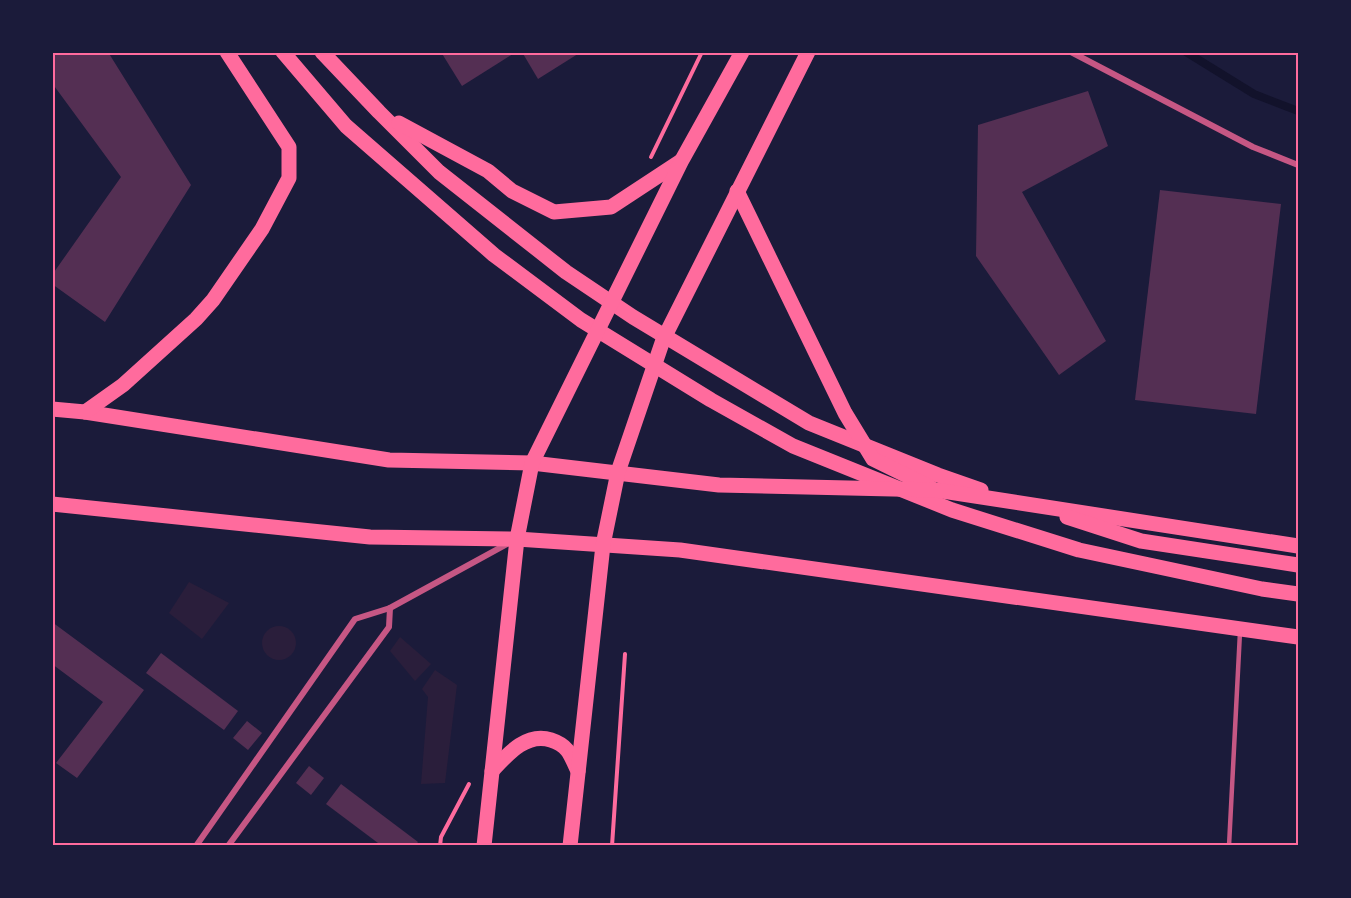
<svg xmlns="http://www.w3.org/2000/svg" width="1351" height="898" viewBox="0 0 1351 898" font-family="Merriweather,serif">
	<rect width="100%" height="100%" fill="#1b1b3a"/>
	<!-- green -->
	<g fill="#2a1e3b">
		<path d="M189,582L229,603L202,639L169,613Z"/>
		<circle cx="279" cy="643" r="17"/>
		<path d="M400,637L431,664L415,681L390,651Z"/>
		<path d="M435,670L457,685L445,783L421,784L428,697L422,689Z"/>
	</g>
	<g fill="none" stroke-linecap="round" stroke-linejoin="round">
		<!-- stream -->
		<path stroke="#12122b" stroke-width="8" d="M1186,52L1254,94L1298,111"/>
	</g>
	<!-- building -->
	<g fill="#542f53">
		<path d="M52,52H108L191,185L105,322L52,284V275L121,177L52,83Z"/>
		<path d="M441,52H516L462,86Z"/>
		<path d="M522,52H581L538,79Z"/>
		<path d="M1088,91L1108,146L1022,192L1106,341L1059,375L976,256L978,125Z"/>
		<path d="M1160,190L1281,204L1256,414L1135,400Z"/>
		<path d="M52,622L144,690L77,778L56,763L103,702L52,664Z"/>
		<path d="M161,653L238,711L224,730L146,673Z"/>
		<path d="M247,721L262,733L248,750L233,738Z"/>
		<path d="M309,766L324,778L311,795L296,783Z"/>
		<path d="M341,784L418,842L415,846H382L326,804Z"/>
	</g>
	<g fill="none" stroke-linecap="round" stroke-linejoin="round">
		<!-- path -->
		<g stroke="#ff6b9d" stroke-width="4">
			<path d="M651,157L702,52"/>
			<path d="M440,846L441,837L469,784"/>
			<path d="M612,846L625,654"/>
		</g>
		<!-- service -->
		<path stroke="#c65784" stroke-width="4.5" d="M1229,846L1240,632"/>
		<!-- minor -->
		<g stroke="#c65784" stroke-width="6">
			<path d="M1071,52L1253,147L1298,165"/>
			<path d="M196,846L355,619L390,608L509,543"/>
			<path d="M228,846L389,627L390,608"/>
		</g>
		<!-- primary -->
		<g stroke="#ff6b9d" stroke-width="15">
			<path d="M283,52L346,126L494,255L581,320L711,400L793,446L952,510L1079,550L1262,589L1298,594"/>
			<path d="M322,52L379,112L439,172L566,272L633,317L809,423L938,475L981,490"/>
			<path d="M399,123L488,171L512,191L554,212L611,207L681,161"/>
			<path d="M737,191L845,413L873,459L930,487"/>
			<path d="M52,409L85,412L389,460L532,463L719,485L936,490L1298,546"/>
			<path d="M85,412L123,385L196,319L213,300L262,229L289,178V147L227,52"/>
			<path d="M52,504L370,537L517,539L680,550L1298,637"/>
			<path d="M1067,517L1141,541L1298,565"/>
			<path d="M492,771C507,755 526,732 551,740C557,742 563,745 567,750C572,756 574,764 578,771"/>
			<path d="M484,846L517,539L532,463L682,160L742,52"/>
			<path d="M570,846L603,545L618,472L663,340L808,52"/>
		</g>
	</g>
	<!-- border -->
	<rect width="1351" height="898" fill="none" stroke="#1b1b3a" stroke-width="108"/>
	<rect x="54" y="54" width="1243" height="790" fill="none" stroke="#ff6b9d" stroke-width="2"/>
</svg>
